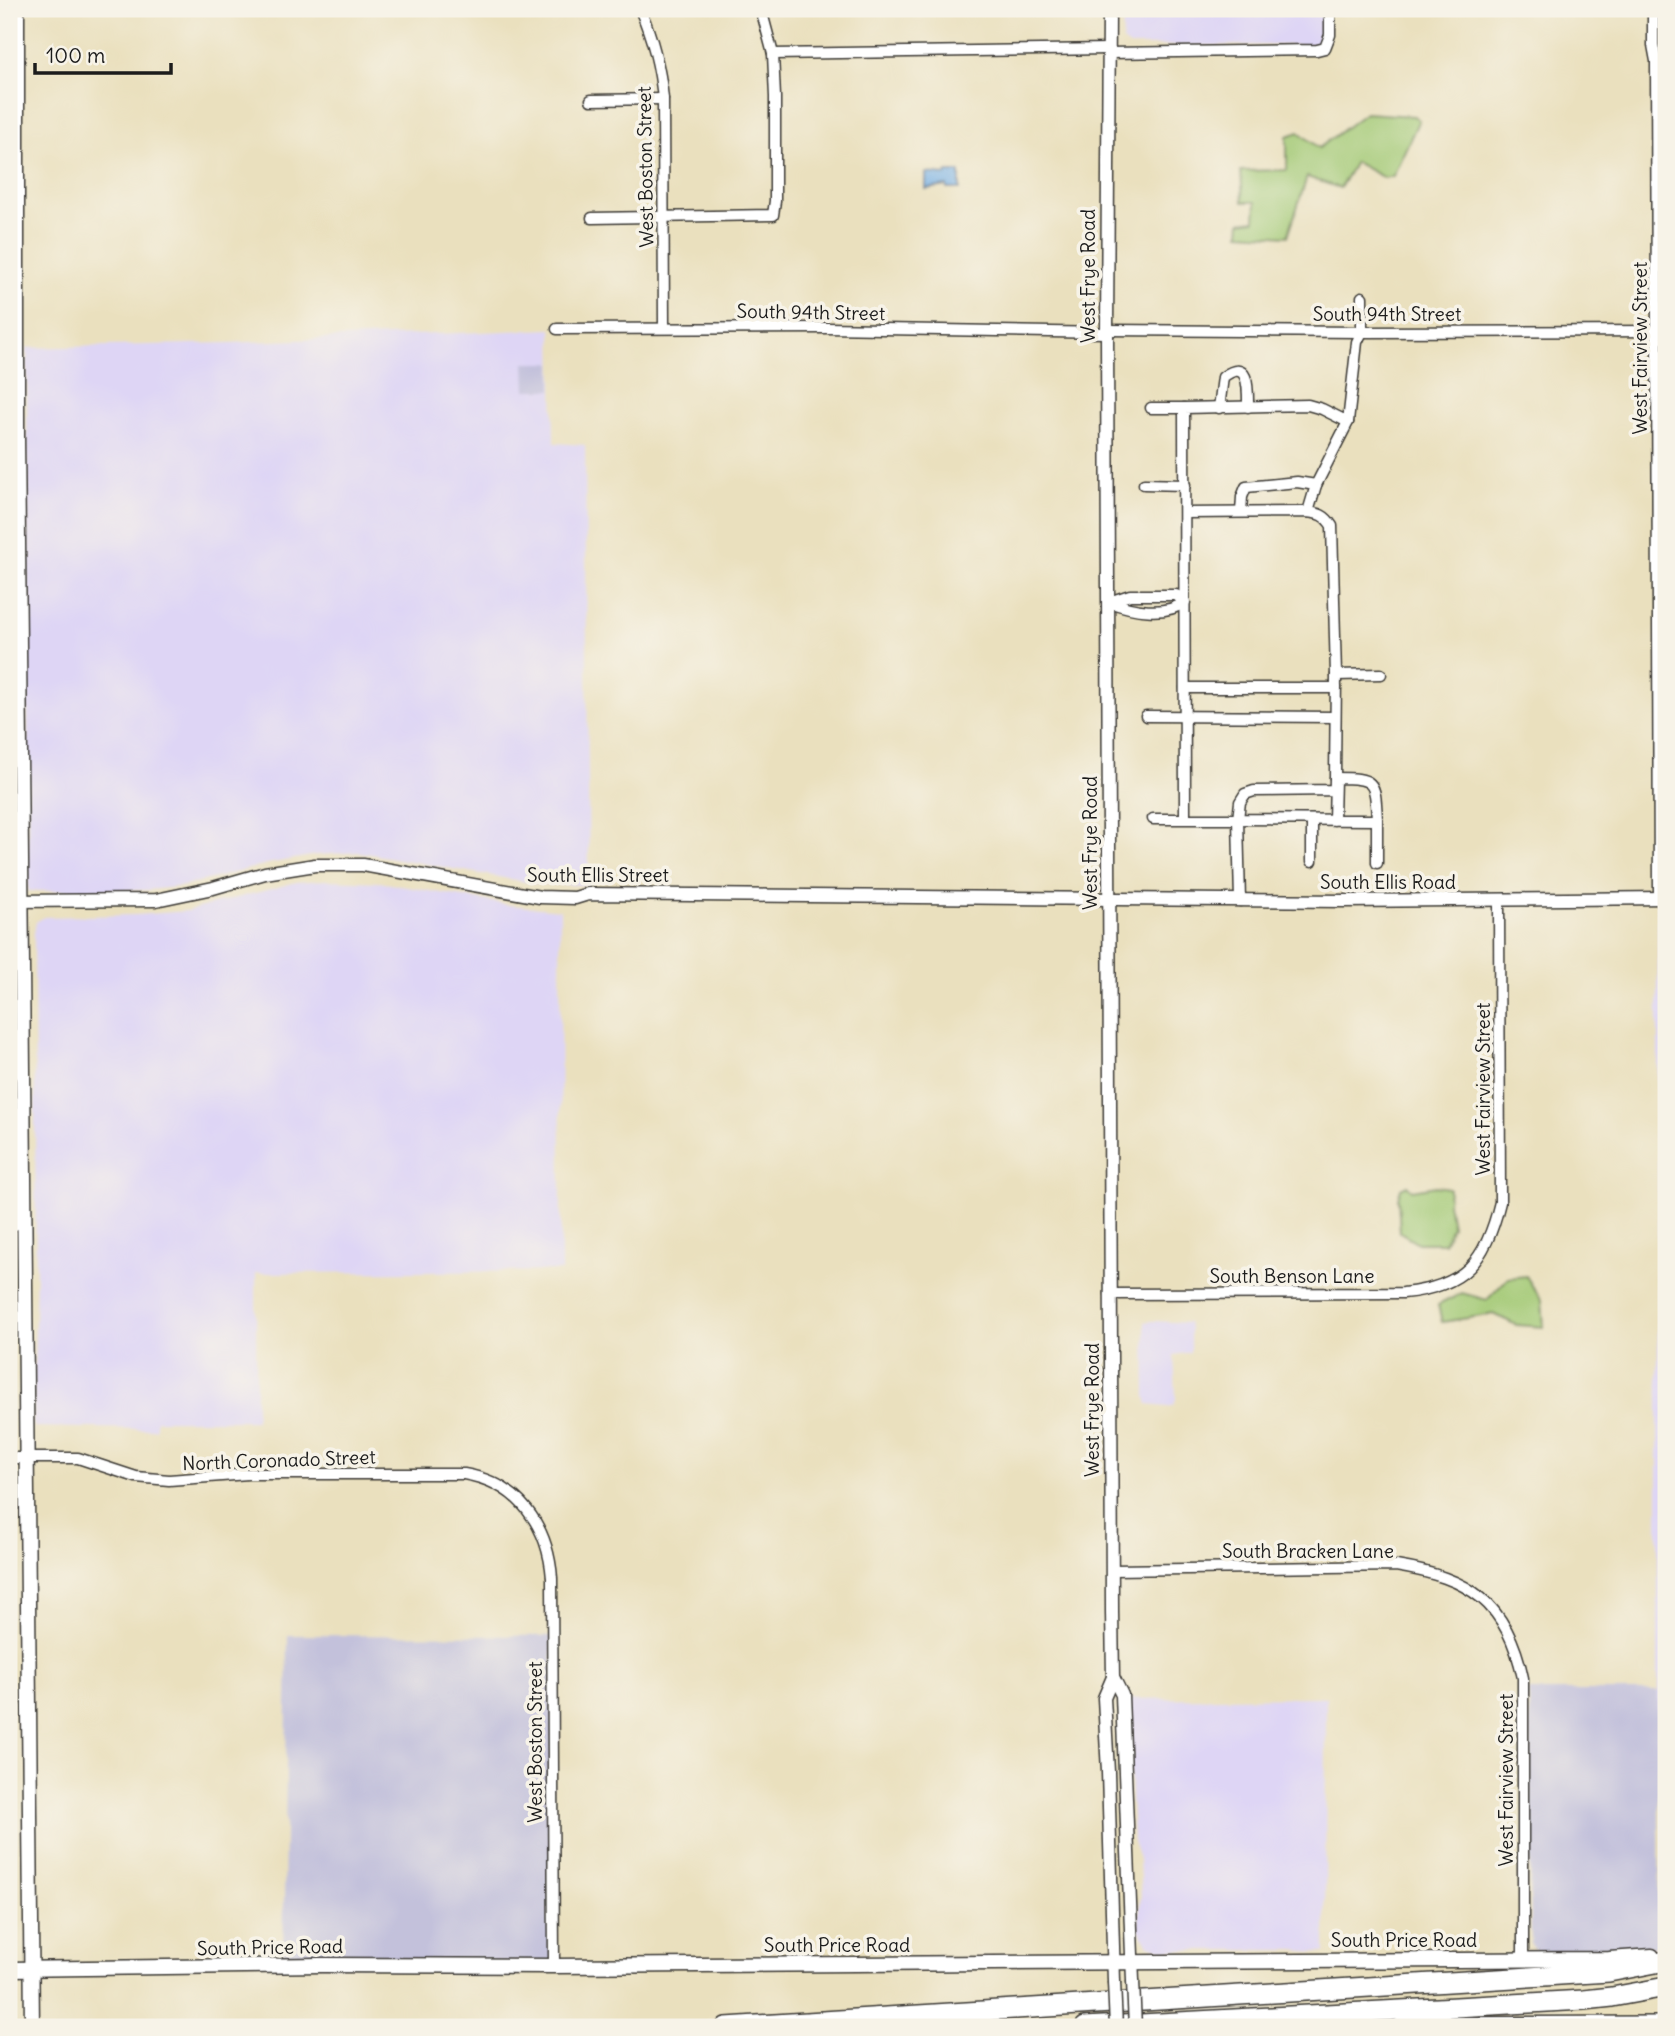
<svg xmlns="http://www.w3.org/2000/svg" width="1675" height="2036" viewBox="0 0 1675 2036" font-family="Delius,sans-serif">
	<rect width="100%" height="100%" fill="#f7f3e8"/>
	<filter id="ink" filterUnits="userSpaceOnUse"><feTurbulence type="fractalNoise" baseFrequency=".0143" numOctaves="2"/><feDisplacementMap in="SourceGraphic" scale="14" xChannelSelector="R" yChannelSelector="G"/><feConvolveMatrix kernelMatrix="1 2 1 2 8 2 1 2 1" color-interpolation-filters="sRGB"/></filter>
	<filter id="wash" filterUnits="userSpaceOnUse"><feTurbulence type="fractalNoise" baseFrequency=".00686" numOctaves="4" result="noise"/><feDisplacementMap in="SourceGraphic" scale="28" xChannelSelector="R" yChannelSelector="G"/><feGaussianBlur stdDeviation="1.57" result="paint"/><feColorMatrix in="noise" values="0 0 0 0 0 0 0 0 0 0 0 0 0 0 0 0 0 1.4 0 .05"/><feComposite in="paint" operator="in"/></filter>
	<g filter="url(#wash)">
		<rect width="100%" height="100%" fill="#eae0be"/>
		<!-- built -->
		<g fill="#ded5f5">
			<path d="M1122,9H1322V36L1317,43L1309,45L1130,46L1123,41Z"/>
			<path d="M552,329L554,443L585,445L589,885L537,884L360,852L316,855L267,864L185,886L148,890L28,891L27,348L229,343Z"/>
			<path d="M326,880L379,882L509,905L560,910L561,1271L256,1273V1420H156V1429L33,1427L36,1273L34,933L36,922L44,917L136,915L188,911L297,882Z"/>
			<path d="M1658,907H1666V1767L1658,1768Z"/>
			<path d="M1153,1321L1188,1323L1190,1329V1352L1174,1355L1176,1399L1174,1405L1168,1407L1148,1405L1146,1396L1145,1322Z"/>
			<path d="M1326,1697L1325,1953L1294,1950H1166L1149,1945L1138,1928L1141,1896L1139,1859L1133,1841L1127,1699Z"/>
		</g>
		<!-- industrial -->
		<g fill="#c3c1db">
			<path d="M525,363H552V390H526Z"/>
			<path d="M288,1635L552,1636L554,1966L283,1965Z"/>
			<path d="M1529,1691H1658L1660,1947L1545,1953L1538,1952L1531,1945Z"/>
		</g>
		<!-- green -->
		<g fill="#a3c974" stroke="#607248" stroke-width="2">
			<path d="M1365,113L1414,116L1419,120L1393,176L1384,178L1355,162L1340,188L1307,177L1288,236L1240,233L1241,222L1255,220L1256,202H1243L1241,171L1287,170V136L1299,132L1319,148Z"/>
			<path d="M1407,1185L1412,1190L1436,1186L1449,1188L1448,1203L1452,1226L1444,1243H1418L1400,1232L1398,1198L1401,1188Z"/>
			<path d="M1526,1276L1542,1301L1544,1327L1516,1325L1494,1314L1442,1322L1438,1305L1462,1293L1487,1300L1508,1278Z"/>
		</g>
		<!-- water -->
		<path fill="#73aee4" stroke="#486580" stroke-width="2" d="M947,172H960V189H947V186L926,189V173L946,175Z"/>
	</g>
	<g filter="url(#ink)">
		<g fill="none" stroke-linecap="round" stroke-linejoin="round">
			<!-- minor casing -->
			<g stroke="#3b3934" stroke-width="13">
				<g id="minor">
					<path d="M640,9C653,39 660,66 663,99L664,328"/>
					<path d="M1653,9V45L1656,61L1659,898"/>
					<path d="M1109,53L1317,50L1325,48L1330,35V9"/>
					<path d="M773,54L1109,49"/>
					<path d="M591,100L663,99"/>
					<path d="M592,218L773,215L775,201V97L773,54L761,9"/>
					<path d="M557,329L827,328L1107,333"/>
					<path d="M1107,330L1362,332L1666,331"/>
					<path d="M1151,408H1184"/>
					<path d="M1219,408L1223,377C1250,357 1248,390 1248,407"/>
					<path d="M1144,484L1185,485"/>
					<path d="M1316,485L1348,422"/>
					<path d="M1241,512L1242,497L1246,487L1297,482L1316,485L1308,512"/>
					<path d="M1185,513L1306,512C1319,513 1325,515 1332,526L1336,675L1335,778"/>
					<path d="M1130,595H1176L1185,602C1165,617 1131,610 1109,602Z"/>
					<path d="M1336,675L1381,674"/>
					<path d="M1185,688H1336"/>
					<path d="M1146,716L1335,717"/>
					<path d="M1334,790L1254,791L1245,794L1240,802L1238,819L1377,820C1375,781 1376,778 1335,778L1334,820"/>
					<path d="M1185,818L1184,408L1308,405L1322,409L1348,422L1357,342L1362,332V297"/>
					<path d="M1153,819H1238L1240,901"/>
					<path d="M1312,820V861"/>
					<path d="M1377,863V820"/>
					<path d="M1110,1294L1403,1293C1465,1287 1486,1261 1500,1202L1499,901"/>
					<path d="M9,1458H78L136,1477L169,1480L248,1474H464C519,1483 548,1526 552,1578L554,1966"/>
					<path d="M1112,1570L1396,1566C1470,1578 1507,1602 1523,1678V1958"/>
				</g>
			</g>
			<!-- tertiary casing -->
			<g stroke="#3b3934" stroke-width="15">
				<g id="tertiary">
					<path d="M1109,9L1107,333L1112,1611L1113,1677L1122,1695L1133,1981"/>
					<path d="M9,901L156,900L213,888L265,873L315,865H363L540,897L575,898L588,894L1344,901L1666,898"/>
					<path d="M1113,1677L1104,1698L1108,1772L1114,1982"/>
				</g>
			</g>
			<!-- secondary casing -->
			<g stroke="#3b3934" stroke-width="17">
				<g id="secondary">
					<path d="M17,9V435L32,2027"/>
					<path d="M9,1193L13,1200L14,1223"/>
					<path d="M9,1969L321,1965L554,1966L1609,1959L1652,1956"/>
				</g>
			</g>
			<!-- motorway casing -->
			<g stroke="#3b3934" stroke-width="22">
				<g id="motorway">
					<path d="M726,2027L1609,1972L1666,1961"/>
					<path d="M1085,2027L1584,2000L1612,1997L1666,1987"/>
					<path d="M1402,2027L1666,2026"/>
				</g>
			</g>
			<!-- minor -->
			<use href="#minor" stroke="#fff" stroke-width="10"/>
			<!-- tertiary -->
			<use href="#tertiary" stroke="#fff" stroke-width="12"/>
			<!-- secondary -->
			<use href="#secondary" stroke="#fff" stroke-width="14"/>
			<!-- motorway -->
			<use href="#motorway" stroke="#fff" stroke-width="19"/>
			<!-- tertiary-bridge casing -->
			<g stroke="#3b3934" stroke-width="15" stroke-linecap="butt">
				<g id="tertiary-bridge">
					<path d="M1133,1981L1135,2027"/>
					<path d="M1114,1982L1116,2027"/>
				</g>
			</g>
			<!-- tertiary-bridge -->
			<use href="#tertiary-bridge" stroke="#fff" stroke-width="12"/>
		</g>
	</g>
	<g text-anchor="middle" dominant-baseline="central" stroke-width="7" stroke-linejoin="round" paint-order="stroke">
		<!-- street labels -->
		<g font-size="19" fill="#1c1c1c" stroke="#f7f3e8">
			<text transform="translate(645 167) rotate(-91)">West Boston Street</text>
			<text transform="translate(1088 276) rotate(-90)">West Frye Road</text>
			<text transform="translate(811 312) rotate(1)">South 94th Street</text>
			<text x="1387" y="314">South 94th Street</text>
			<text transform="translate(1640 348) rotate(-90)">West Fairview Street</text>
			<text transform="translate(1090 843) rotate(-90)">West Frye Road</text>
			<text x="598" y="875">South Ellis Street</text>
			<text x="1388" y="882">South Ellis Road</text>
			<text transform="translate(1483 1089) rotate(-90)">West Fairview Street</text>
			<text x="1292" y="1276">South Benson Lane</text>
			<text transform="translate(1092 1410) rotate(-90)">West Frye Road</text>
			<text transform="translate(279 1460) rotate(-2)">North Coronado Street</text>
			<text x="1308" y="1551">South Bracken Lane</text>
			<text transform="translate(535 1742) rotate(-90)">West Boston Street</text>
			<text transform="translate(1506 1780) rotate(-90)">West Fairview Street</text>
			<text x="1404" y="1940">South Price Road</text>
			<text x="837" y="1945">South Price Road</text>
			<text transform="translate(270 1947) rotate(-1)">South Price Road</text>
		</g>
	</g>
	<!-- margin -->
	<rect width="1675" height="2036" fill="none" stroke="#f7f3e8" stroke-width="35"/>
	<!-- scale -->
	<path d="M35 63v10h136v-10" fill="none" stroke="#1c1c1c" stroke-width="3.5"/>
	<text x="46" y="63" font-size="21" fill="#1c1c1c" stroke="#f7f3e8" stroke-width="5" paint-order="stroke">100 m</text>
</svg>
